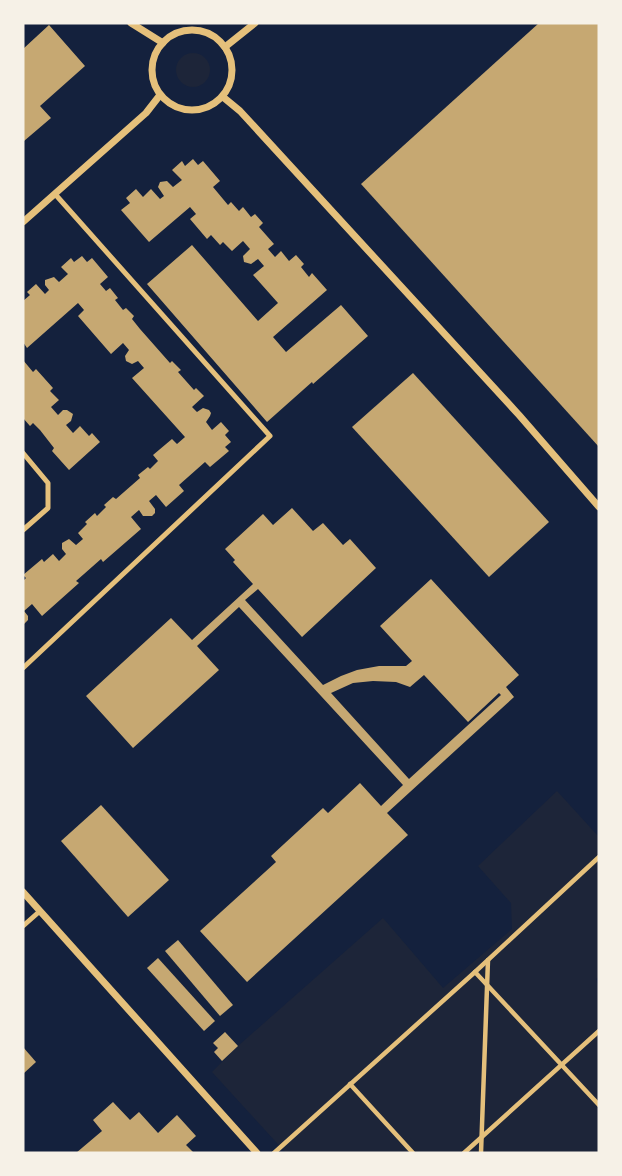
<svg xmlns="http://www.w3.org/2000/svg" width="622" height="1176" viewBox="0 0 622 1176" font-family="'DejaVu Sans',sans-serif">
	<rect width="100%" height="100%" fill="#14213d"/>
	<!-- green -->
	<g fill="#1d2539">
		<circle cx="193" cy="70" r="17"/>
		<path d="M557,791L599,837V977L596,979L599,989V1153H286L212,1072L238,1046L383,918L443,988L512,929L511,903L478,866Z"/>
	</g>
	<!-- building -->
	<g fill="#c6a872" fill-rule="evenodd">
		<path d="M539,23H599V447L361,184Z"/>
		<path d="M49,25L85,66L40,106L51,118L24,141L23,139V49Z"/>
		<path d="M193,159L198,165L203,161L220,181L213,187L228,205L231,202L239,211L243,207L251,217L255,214L263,223L259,227L274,244L268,249L275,257L281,251L289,261L296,255L304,264L301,267L309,277L312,273L327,290L273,337L286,352L341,305L368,336L313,384L312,382L267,422L147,284L192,245L258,321L278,303L253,275L264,266L258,259L251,264L244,262L243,256L250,249L243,241L232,251L223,242L220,245L211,235L207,239L190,219L196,214L190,207L149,242L121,210L130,203L126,198L136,189L143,197L151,189L160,199L164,196L158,187L160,182L167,181L173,187L182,180L172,170L182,161L185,166Z"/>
		<path d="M82,256L87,262L92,258L108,277L100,284L106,291L110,288L118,298L115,300L123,310L126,308L134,316L132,319L140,329L170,363L172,361L181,370L178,372L194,390L196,388L204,396L192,407L197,412L203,408L209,410L211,413L210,416L206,422L212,430L221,422L229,431L225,435L231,442L225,447L229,451L210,467L205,462L179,485L184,491L166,507L156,495L149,501L155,509V513L152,516H143L139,510L131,517L141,529L103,562L101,559L84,574L76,581L79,583L42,616L32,604L24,611L28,616V620L23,625V581L26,578L23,575L42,559L44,562L53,554L59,561L66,554L62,549V543L69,539L76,545L83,539L78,533L87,524L85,522L95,513L97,516L106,507L104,505L113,497L116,499L140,478L138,475L148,467L150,469L158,461L153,455L172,439L177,444L185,437L132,378L144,368L138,361L132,364L126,361L125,356L129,350L123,343L111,354L78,316L84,310L78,303L27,348L23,342V301L30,295L27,292L36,284L45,294L49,290L45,285V280L54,277L59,282L68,274L61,267L71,258L74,262Z"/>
		<path d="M23,360L33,372L36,369L53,388L50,391L59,400L51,407L58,415L63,410H67L73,414L71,421L66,425L73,433L80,426L89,436L92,433L100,442L69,470L52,451L54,448L40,430L33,423L30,426L23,418Z"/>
		<path d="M413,373L549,522L489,577L352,427Z"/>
		<path d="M292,508L313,531L323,523L343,545L350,539L376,568L302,637L258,589L245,600L323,685L341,676L357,670L379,666H406L412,661L380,626L431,579L519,675L506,687L514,697L387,813L408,835L247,982L200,931L276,862L271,856L323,808L328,813L360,783L381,806L403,785L239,607L197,646L219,670L133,748L86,696L171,618L192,640L253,584L233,562L235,560L225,549L263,514L273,525ZM424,675L468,722L499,693L501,695L409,779L331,693L353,683L373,681L396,682L410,687Z"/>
		<path d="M101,805L169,880L128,917L61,841Z"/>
		<path d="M178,940L233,1005L220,1016L165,951Z"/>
		<path d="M158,958L215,1021L204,1031L147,968Z"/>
		<path d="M225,1032L238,1046L222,1061L214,1052L218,1048L213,1043Z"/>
		<path d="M23,1047L36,1062L23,1074Z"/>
		<path d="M113,1102L130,1120L139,1112L158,1133L177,1115L196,1136L186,1145L194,1153H76L102,1131L93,1120Z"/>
	</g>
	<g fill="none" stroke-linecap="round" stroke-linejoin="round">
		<!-- path -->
		<g stroke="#e5c07b" stroke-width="4.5">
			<path d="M475,972L599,1105"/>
			<path d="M350,1084L413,1153"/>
			<path d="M274,1153L475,972L599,857"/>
			<path d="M464,1153L599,1031"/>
			<path d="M481,1153L488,960"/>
		</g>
		<!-- service -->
		<g stroke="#e5c07b" stroke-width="5">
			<path d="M23,453L48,483V508L23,530"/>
			<path d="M23,668L270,436L55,194"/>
			<path d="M23,926L40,911"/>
		</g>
		<!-- minor -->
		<g stroke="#e5c07b" stroke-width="7">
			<path d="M131,23L163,43"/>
			<circle cx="192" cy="70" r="40"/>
			<path d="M225,47L255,23"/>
			<path d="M223,97L240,111L519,415L599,507"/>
			<path d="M23,222L146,113L160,95"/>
			<path d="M23,892L257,1153"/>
		</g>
	</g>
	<!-- border -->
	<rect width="622" height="1176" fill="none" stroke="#f6f1e7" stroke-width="49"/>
</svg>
